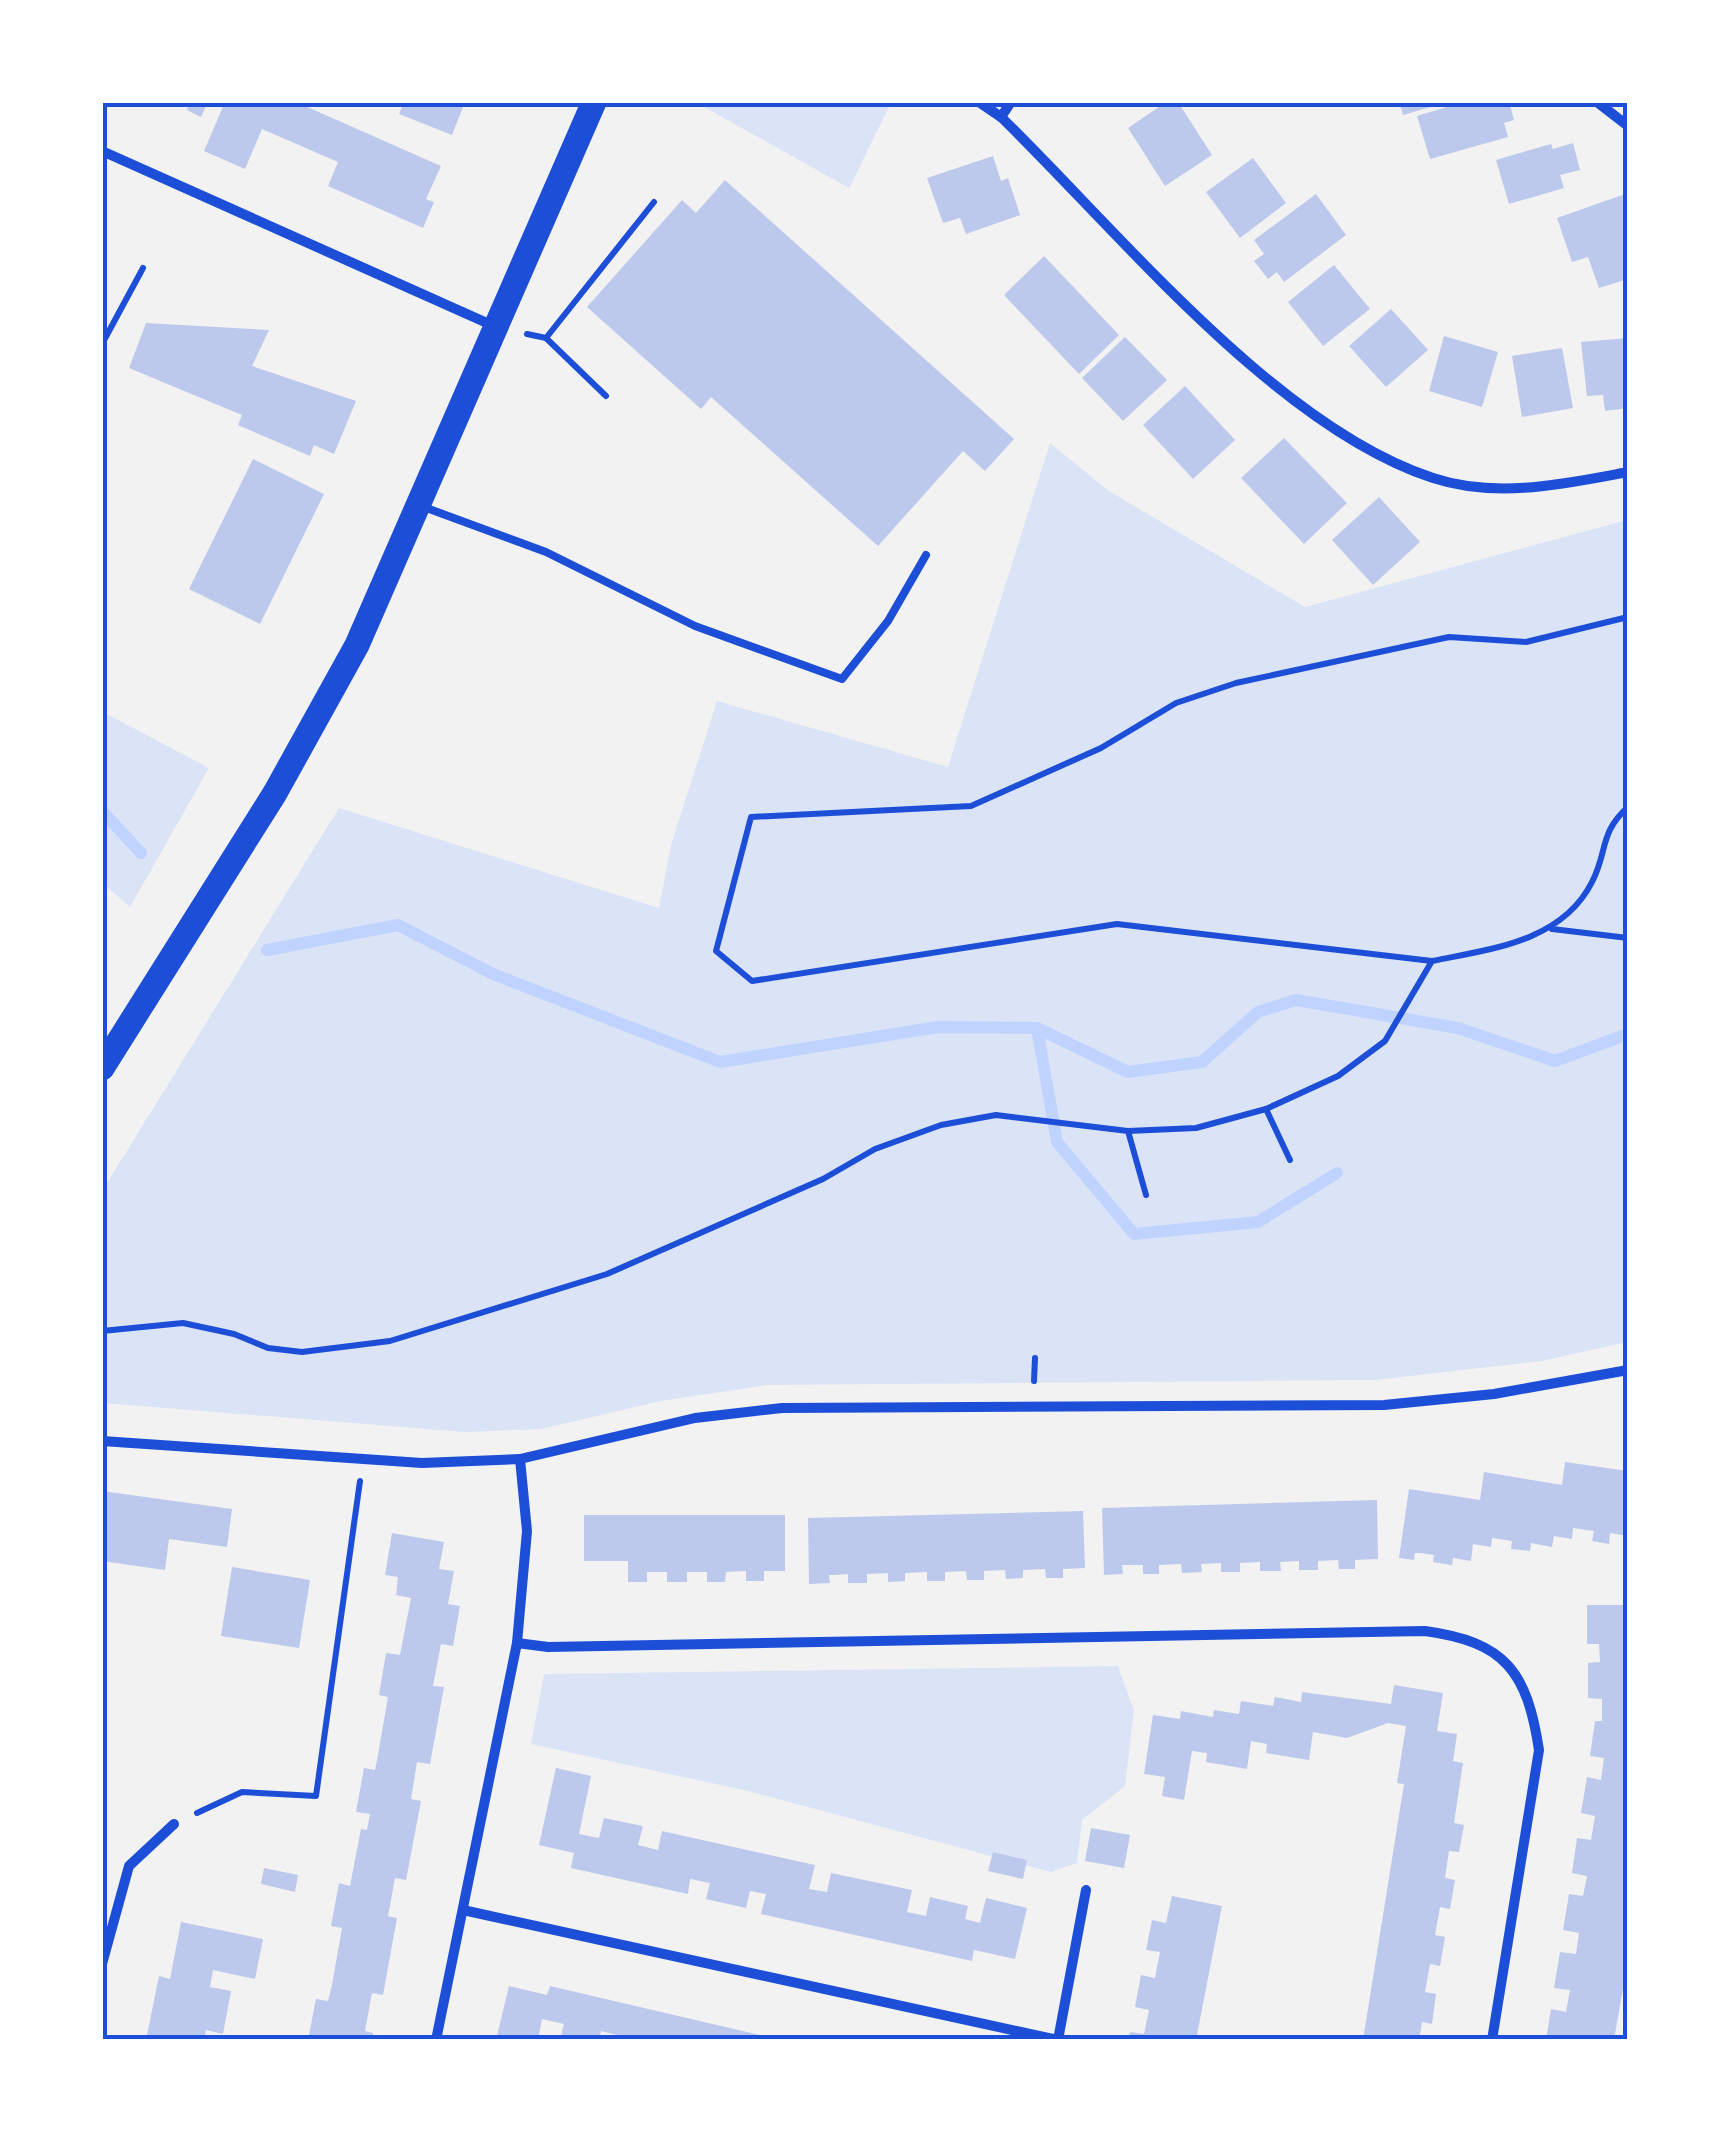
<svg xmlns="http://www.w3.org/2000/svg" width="1730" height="2142" viewBox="0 0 1730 2142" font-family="Cabin,sans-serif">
	<rect width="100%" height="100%" fill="#f2f2f2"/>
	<!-- green -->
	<g fill="#dbe4f7">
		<path d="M697,103H891L849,188Z"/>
		<path d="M1050,443L1109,491L1305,607L1627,520V1342L1542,1361L1376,1380L768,1385L661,1401L541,1429L465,1432L103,1403L102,1191L339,808L659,908L671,845L717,701L948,767Z"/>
		<path d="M103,712L209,768L130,907L103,883Z"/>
		<path d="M1118,1666L1134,1711L1125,1786L1082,1820L1077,1863L1051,1872L748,1791L531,1744L544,1674Z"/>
	</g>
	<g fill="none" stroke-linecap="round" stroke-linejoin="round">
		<!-- stream -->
		<g stroke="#bfd3fe" stroke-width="12">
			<path d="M102,811L141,853"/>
			<path d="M267,950L398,925L493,974L720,1062L938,1027L1037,1028L1128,1072L1202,1062L1258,1012L1296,1000L1458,1028L1555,1061L1628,1034"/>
			<path d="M1037,1028L1057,1142L1134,1234L1258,1222L1337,1173"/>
		</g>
	</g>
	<!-- building -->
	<g fill="#bdc9ec">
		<path d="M190,102H208L201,117L187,110Z"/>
		<path d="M225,102H296L441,166L426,199L434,202L423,228L328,186L338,162L262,129L245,169L204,151Z"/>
		<path d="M404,102H465L452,135L399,114Z"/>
		<path d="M1166,102H1178L1212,155L1165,186L1128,128Z"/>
		<path d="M1399,102H1441V104L1403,115Z"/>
		<path d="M1463,102L1510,105L1514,120L1504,123L1508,137L1430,159L1417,116Z"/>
		<path d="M1573,143L1580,170L1560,175L1564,188L1509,204L1496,160L1551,144L1553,149Z"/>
		<path d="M993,156L1001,181L1008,178L1020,215L966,234L960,218L943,223L927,178Z"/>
		<path d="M1253,158L1286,203L1240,238L1206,192Z"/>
		<path d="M725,180L1014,439L985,471L963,451L878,546L711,397L701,409L587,307L682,200L696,213Z"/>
		<path d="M1628,193V279L1599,288L1588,257L1572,262L1557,218Z"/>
		<path d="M1316,194L1346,235L1284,282L1277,272L1268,279L1254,261L1264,254L1254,240Z"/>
		<path d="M1044,256L1119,335L1079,374L1004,295Z"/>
		<path d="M1334,265L1370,309L1323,346L1288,302Z"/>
		<path d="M1391,309L1428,350L1386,387L1349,346Z"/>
		<path d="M146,323L269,330L252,366L356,401L334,454L314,445L310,456L238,425L242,415L129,368Z"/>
		<path d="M1444,336L1498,352L1482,407L1429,391Z"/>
		<path d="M1125,337L1167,380L1123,421L1082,378Z"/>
		<path d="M1628,338V408L1605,411L1603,395L1587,396L1581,342Z"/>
		<path d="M1562,348L1573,408L1522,417L1512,356Z"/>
		<path d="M1185,386L1235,440L1193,479L1143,425Z"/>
		<path d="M1284,438L1347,503L1304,544L1241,478Z"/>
		<path d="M253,459L324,494L260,624L189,589Z"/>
		<path d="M1379,497L1420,542L1373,585L1332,540Z"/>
		<path d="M1565,1462L1628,1471V1536L1610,1533L1609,1544L1592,1541L1594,1531L1573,1528L1572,1539L1554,1536L1552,1547L1531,1543L1530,1551L1511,1549L1512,1541L1492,1538L1491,1547L1473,1544L1471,1561L1453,1558L1452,1565L1433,1562L1434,1555L1420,1553H1415L1414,1560L1399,1558L1409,1489L1480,1500L1484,1472L1562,1485Z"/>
		<path d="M102,1491L232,1509L227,1547L169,1539L165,1570L102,1561Z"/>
		<path d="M1377,1500L1378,1559L1355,1560V1569H1339L1338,1560L1318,1561V1570H1299V1561L1280,1562L1281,1571H1260V1562L1240,1563V1572H1221V1563L1201,1564L1202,1572L1182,1573L1181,1564L1159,1565V1574H1143V1565H1122L1123,1574L1104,1575L1102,1508Z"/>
		<path d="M1083,1511L1085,1568L1063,1569V1578H1046L1045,1569L1023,1570V1578L1006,1579L1005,1570L984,1571V1580H967L966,1571L945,1572V1581H927V1572L905,1573V1581L888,1582V1573L867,1574V1583H848V1574L835,1575H829L830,1583L809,1584L808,1518Z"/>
		<path d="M584,1515H785V1571H764V1581H746V1571L726,1572L725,1582H707V1572H687V1582H667V1572H647V1582H628V1561H584Z"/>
		<path d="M392,1533L444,1542L439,1569L454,1571L448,1604L460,1606L453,1646L441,1644L433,1686L444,1687L430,1764L417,1762L411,1799L421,1801L406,1880L395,1878L388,1916L397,1918L383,1995L372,1993L365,2031L373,2033L372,2040H308L316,1999L328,2001L332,1985L342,1928L331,1926L339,1883L350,1886L361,1829L367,1830L370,1814L356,1812L364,1768L375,1770L378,1755L388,1697L379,1695L386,1653L400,1655L411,1598L396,1595L398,1577L385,1575Z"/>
		<path d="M232,1567L310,1580L299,1648L221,1636Z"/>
		<path d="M1587,1605H1628V1959L1614,2040H1546L1551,2009L1566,2012L1570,1990L1554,1988L1560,1952L1576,1954L1579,1933L1563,1930L1569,1894L1583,1896L1587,1876L1572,1873L1577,1838L1591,1840L1595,1816L1581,1813L1587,1777L1601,1780L1604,1758L1590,1756L1595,1721H1602V1699L1588,1698V1663L1600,1662L1599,1644H1587Z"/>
		<path d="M1394,1685L1443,1693L1437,1731L1457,1734L1453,1761L1463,1763L1454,1823L1464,1825L1459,1852L1449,1851L1445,1878L1455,1880L1450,1909L1440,1907L1435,1935L1445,1937L1440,1966L1430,1964L1425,1992L1436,1994L1432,2024L1422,2022L1419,2040H1363L1404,1784L1397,1783L1406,1726L1388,1723L1347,1738L1313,1732L1309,1760L1266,1753L1267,1744L1251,1741L1247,1769L1206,1762L1207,1753L1192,1751L1184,1800L1162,1796L1165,1777L1144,1774L1153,1715L1180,1719L1181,1711L1213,1717L1214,1710L1239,1714L1241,1701L1273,1706L1275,1697L1301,1702L1302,1692L1391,1704Z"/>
		<path d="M556,1768L591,1776L579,1834L599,1838L604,1818L643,1826L638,1845L658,1850L662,1831L815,1865L809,1889L827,1892L831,1873L912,1890L907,1912L926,1916L930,1897L968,1906L965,1919L980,1923L986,1898L1027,1908L1015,1959L974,1950L972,1961L761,1914L766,1894L750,1891L746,1908L706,1899L710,1883L690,1879L688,1894L571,1868L574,1853L539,1845Z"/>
		<path d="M1091,1828L1130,1835L1124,1868L1085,1861Z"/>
		<path d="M993,1852L1027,1860L1023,1879L988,1871Z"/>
		<path d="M264,1868L298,1875L295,1892L261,1884Z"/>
		<path d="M1172,1896L1222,1906L1196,2040H1128L1130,2032L1144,2034L1149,2010L1135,2007L1141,1975L1155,1978L1160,1952L1146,1950L1152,1920L1166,1923Z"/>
		<path d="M181,1922L263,1939L255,1979L213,1970L210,1987L231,1991L223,2034L206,2030L204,2040H146L159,1976L170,1979Z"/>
		<path d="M509,1986L547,1995L550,1986L764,2036L763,2040H616L617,2035L601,2031L599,2040H560L564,2024L542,2019L538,2040H496Z"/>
	</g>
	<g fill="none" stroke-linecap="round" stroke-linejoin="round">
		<!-- path -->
		<g stroke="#1d4ed8" stroke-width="6">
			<path d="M527,334L546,338L606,396"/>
			<path d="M546,338L654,202"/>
			<path d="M102,344L143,268"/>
			<path d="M1552,929L1628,938"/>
			<path d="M1432,961L1117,924L752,981L716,951L751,817L971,806L1101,748L1176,703L1236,683L1449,637L1526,642L1628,617"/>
			<path d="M1266,1109L1290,1160"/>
			<path d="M1128,1131L1146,1195"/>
			<path d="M102,1331L183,1323L234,1334L268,1348L302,1352L390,1341L607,1274L823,1179L875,1149L941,1125L996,1115L1128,1131L1196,1128L1266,1109L1338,1076L1385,1041L1432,961C1490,949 1562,942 1592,882C1608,851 1599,833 1628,807"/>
			<path d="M1034,1381L1035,1358"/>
			<path d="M197,1813L242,1792L316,1796L360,1481"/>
		</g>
		<!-- service -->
		<path stroke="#1d4ed8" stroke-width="8" d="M421,506L546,552L695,626L842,679L888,621L926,555"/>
		<!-- minor -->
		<g stroke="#1d4ed8" stroke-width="10">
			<path d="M979,102L1001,117C1119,232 1276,427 1433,478C1497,499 1564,484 1628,472"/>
			<path d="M1597,102L1628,126"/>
			<path d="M1001,117L1011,102"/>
			<path d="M102,151L496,327"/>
			<path d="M102,1441L422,1463L520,1459L695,1418L782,1408L1384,1405L1494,1394L1628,1370"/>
			<path d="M517,1643L548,1647L1425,1631C1505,1642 1527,1671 1539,1750L1492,2040"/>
			<path d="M463,1910L1058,2040L1086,1890"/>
			<path d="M102,1964L129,1866L174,1824"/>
			<path d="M436,2040L517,1643L527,1531L520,1459"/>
		</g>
		<!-- primary -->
		<path stroke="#1d4ed8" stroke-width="25" d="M102,1068L275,793L357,645L594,102"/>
	</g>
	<!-- border -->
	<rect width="1730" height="2142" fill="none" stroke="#ffffff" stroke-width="210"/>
	<rect x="105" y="105" width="1520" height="1932" fill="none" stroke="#1d4ed8" stroke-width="4"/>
</svg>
